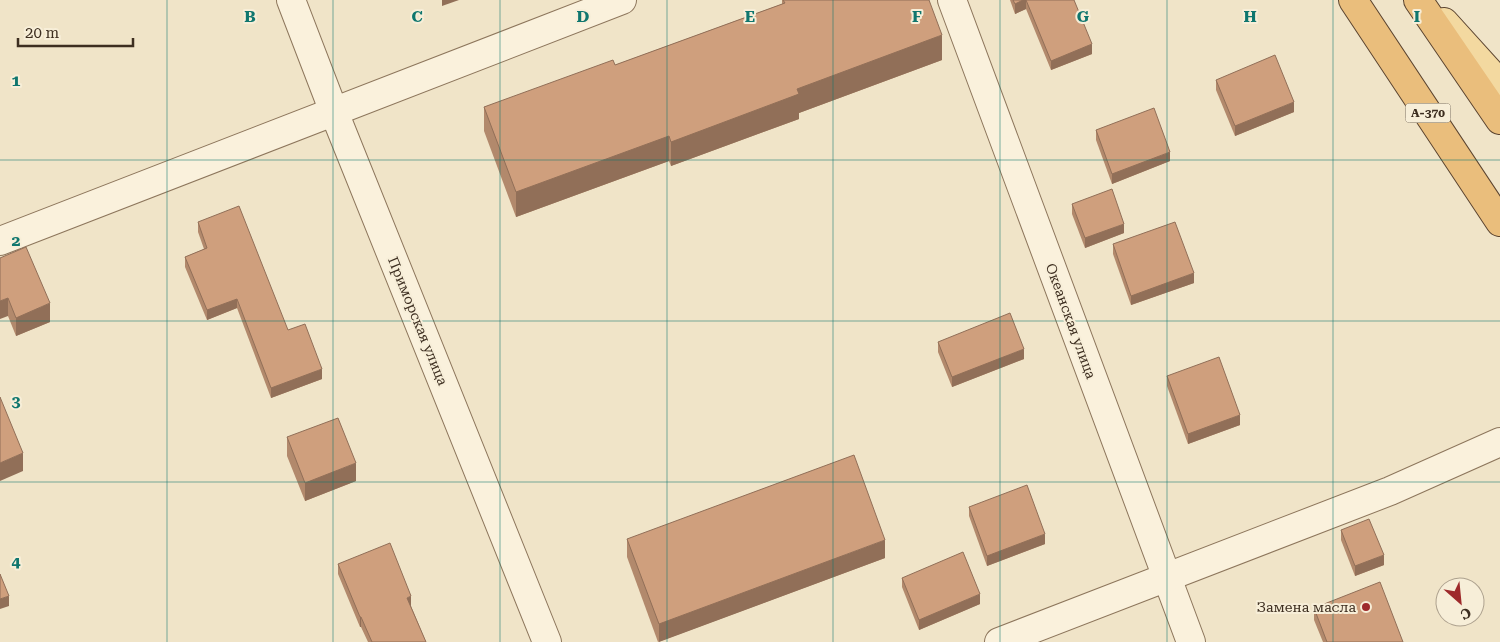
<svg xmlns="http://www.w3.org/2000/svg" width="1500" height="642" viewBox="0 0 1500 642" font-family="'Roboto Serif',serif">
	<rect width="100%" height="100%" fill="#f0e4c8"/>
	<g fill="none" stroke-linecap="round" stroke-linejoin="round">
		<!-- minor casing -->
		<g stroke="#8d765c" stroke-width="30">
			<g id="minor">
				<path d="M291,0L334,112L547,642"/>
				<path d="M952,0L1191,642"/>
				<path d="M0,241L622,0"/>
				<path d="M999,642L1390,491L1500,442"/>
			</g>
		</g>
		<!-- primary casing -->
		<g stroke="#5b4430" stroke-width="30">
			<path id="primary" d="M1444,22L1500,84"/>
		</g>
		<!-- trunk casing -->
		<g stroke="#5b4430" stroke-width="30">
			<g id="trunk">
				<path d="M1353,0L1500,222"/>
				<path d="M1418,0L1500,120"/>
			</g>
		</g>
		<!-- minor -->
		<use href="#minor" stroke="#faf1dc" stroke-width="28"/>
		<!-- primary -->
		<use href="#primary" stroke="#f3d9a0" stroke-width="28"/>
		<!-- trunk -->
		<use href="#trunk" stroke="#eabe7c" stroke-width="28"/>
	</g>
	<!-- wall -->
	<g fill="#b2896c">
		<path d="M782,0H929L942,60L799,113V119L671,166L669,161L516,217L484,131V107L615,65L782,4Z"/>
		<path d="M1010,0H1074L1092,54L1051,70L1026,9L1015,14Z"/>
		<path d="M1216,80L1294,112L1235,136L1216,90Z"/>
		<path d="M1096,130L1170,161L1112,184L1096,140Z"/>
		<path d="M1072,204L1124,233L1085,248L1072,214Z"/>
		<path d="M198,222L288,330L322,379L271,398L237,308L207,320L185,267V257L204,249L198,232Z"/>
		<path d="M1113,244L1194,283L1131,305L1113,254Z"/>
		<path d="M0,258L50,322L16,336L8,316Z"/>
		<path d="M938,342L1024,359L952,387L938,352Z"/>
		<path d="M1167,376L1240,425L1188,444L1167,386Z"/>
		<path d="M287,437L356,481L305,501L287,456Z"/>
		<path d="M969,507L1045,544L987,566L969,516Z"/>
		<path d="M1341,530L1384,565L1355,576L1341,540Z"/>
		<path d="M627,539L885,558L658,642L627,557Z"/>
		<path d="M338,564L411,606L426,642H368L361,627H360L338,574Z"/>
		<path d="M902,578L980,604L919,630L902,587Z"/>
		<path d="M1314,608L1403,642H1323L1314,620Z"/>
	</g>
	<!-- shaded-wall -->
	<g fill="#916f58">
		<path d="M442,0H459L442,6Z"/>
		<path d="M1023,0H1026V9L1015,14V4Z"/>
		<path d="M942,35V60L799,113V119L671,166V142L797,89Z"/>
		<path d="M1092,44V54L1051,70V61Z"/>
		<path d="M1294,102V112L1235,136V126Z"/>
		<path d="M669,136V161L516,217V192Z"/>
		<path d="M1170,152V161L1112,184V174Z"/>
		<path d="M1124,224V233L1085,248V238Z"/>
		<path d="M1194,273V283L1131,305V296Z"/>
		<path d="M8,298V316L0,319V301Z"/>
		<path d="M237,299V308L207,320V310Z"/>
		<path d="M50,303V322L16,336V318Z"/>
		<path d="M1024,349V359L952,387V377Z"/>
		<path d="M322,369V379L271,398V388Z"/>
		<path d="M1240,415V425L1188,444V434Z"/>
		<path d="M23,453V471L0,481V463Z"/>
		<path d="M356,463V481L305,501V483Z"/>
		<path d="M1045,534V544L987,566V556Z"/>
		<path d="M885,540V558L659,642V624Z"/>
		<path d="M1384,555V565L1355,576V566Z"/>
		<path d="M980,594V604L919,630V620Z"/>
		<path d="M9,596V606L0,609V599Z"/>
		<path d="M411,596V606L407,608V598Z"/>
		<rect x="360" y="617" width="1" height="10"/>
	</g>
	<!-- building -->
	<g fill="#cf9f7d" stroke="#916f58">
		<path d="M783,0H929L942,35L797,89L799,94L671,142L669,136L516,192L484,107L613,60L615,65L785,3Z"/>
		<path d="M1013,0H1023L1015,4Z"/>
		<path d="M1026,0H1074L1092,44L1051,61Z"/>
		<path d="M1275,55L1294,102L1235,126L1216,80Z"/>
		<path d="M1154,108L1170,152L1112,174L1096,130Z"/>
		<path d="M1112,189L1124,224L1085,238L1072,204Z"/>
		<path d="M239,206L288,330L305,324L322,369L271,388L237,299L207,310L185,257L207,248L198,222Z"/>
		<path d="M1175,222L1194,273L1131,296L1113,244Z"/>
		<path d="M26,247L50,303L16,318L8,298L0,301V258Z"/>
		<path d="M1010,313L1024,349L952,377L938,342Z"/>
		<path d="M1219,357L1240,415L1188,434L1167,376Z"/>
		<path d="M0,397L23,453L0,463Z"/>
		<path d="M338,418L356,463L305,483L287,437Z"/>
		<path d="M854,455L885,540L659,624L627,539Z"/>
		<path d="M1027,485L1045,534L987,556L969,507Z"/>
		<path d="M1369,519L1384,555L1355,566L1341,530Z"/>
		<path d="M390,543L411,596L407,598L426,642H372L361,617H360L338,564Z"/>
		<path d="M963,552L980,594L919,620L902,578Z"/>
		<path d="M0,574L9,596L0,599Z"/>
		<path d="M1380,582L1403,642H1327L1314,608Z"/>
	</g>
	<!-- grid -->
	<path fill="none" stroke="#0f766e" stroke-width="1" stroke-opacity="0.55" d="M167,0V642M333,0V642M500,0V642M667,0V642M833,0V642M1000,0V642M1167,0V642M1333,0V642M0,160H1500M0,321H1500M0,482H1500"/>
	<!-- markers -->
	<circle fill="#9e2a2b" stroke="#f7eed8" stroke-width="2" cx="1366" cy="607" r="5"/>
	<g text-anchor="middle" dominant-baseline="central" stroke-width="4" stroke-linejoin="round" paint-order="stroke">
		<!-- shield labels -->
		<rect fill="#f7eed8" stroke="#756857" stroke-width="1" x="1405.5" y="103.5" width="45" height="19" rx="4"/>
		<g font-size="12" font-weight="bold" fill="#3d2e20">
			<text x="1428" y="113">А-370</text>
		</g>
		<!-- street labels -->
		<g font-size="14" fill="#3d2e20" stroke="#f7eed8">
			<text transform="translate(418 321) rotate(68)">Приморская улица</text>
			<text transform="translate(1071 321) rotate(70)">Океанская улица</text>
		</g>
		<!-- poi labels -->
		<g font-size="14" fill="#3d2e20" stroke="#f7eed8" text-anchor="end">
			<text x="1356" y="607">Замена масла</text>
		</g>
	</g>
	<g font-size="16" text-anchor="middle" font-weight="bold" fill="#0f766e" stroke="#f7eed8" stroke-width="4" stroke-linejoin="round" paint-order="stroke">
		<text x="250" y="22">B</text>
		<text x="417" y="22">C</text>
		<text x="583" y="22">D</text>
		<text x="750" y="22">E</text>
		<text x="917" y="22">F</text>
		<text x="1083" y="22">G</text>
		<text x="1250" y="22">H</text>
		<text x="1417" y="22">I</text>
		<text x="16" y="86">1</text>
		<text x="16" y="246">2</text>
		<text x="16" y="407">3</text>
		<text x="16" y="567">4</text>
	</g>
	<!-- north arrow -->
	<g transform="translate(1460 602) rotate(153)"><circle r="24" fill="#f7eed8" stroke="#ada18e"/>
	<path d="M0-4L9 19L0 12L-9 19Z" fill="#9e2a2b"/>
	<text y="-8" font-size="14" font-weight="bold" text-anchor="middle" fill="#3d2e20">С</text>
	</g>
	<!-- scale -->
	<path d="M18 38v8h115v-8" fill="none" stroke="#3d2e20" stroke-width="2.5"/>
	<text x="25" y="38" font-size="15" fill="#3d2e20" stroke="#f7eed8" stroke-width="4" paint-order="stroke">20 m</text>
</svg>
